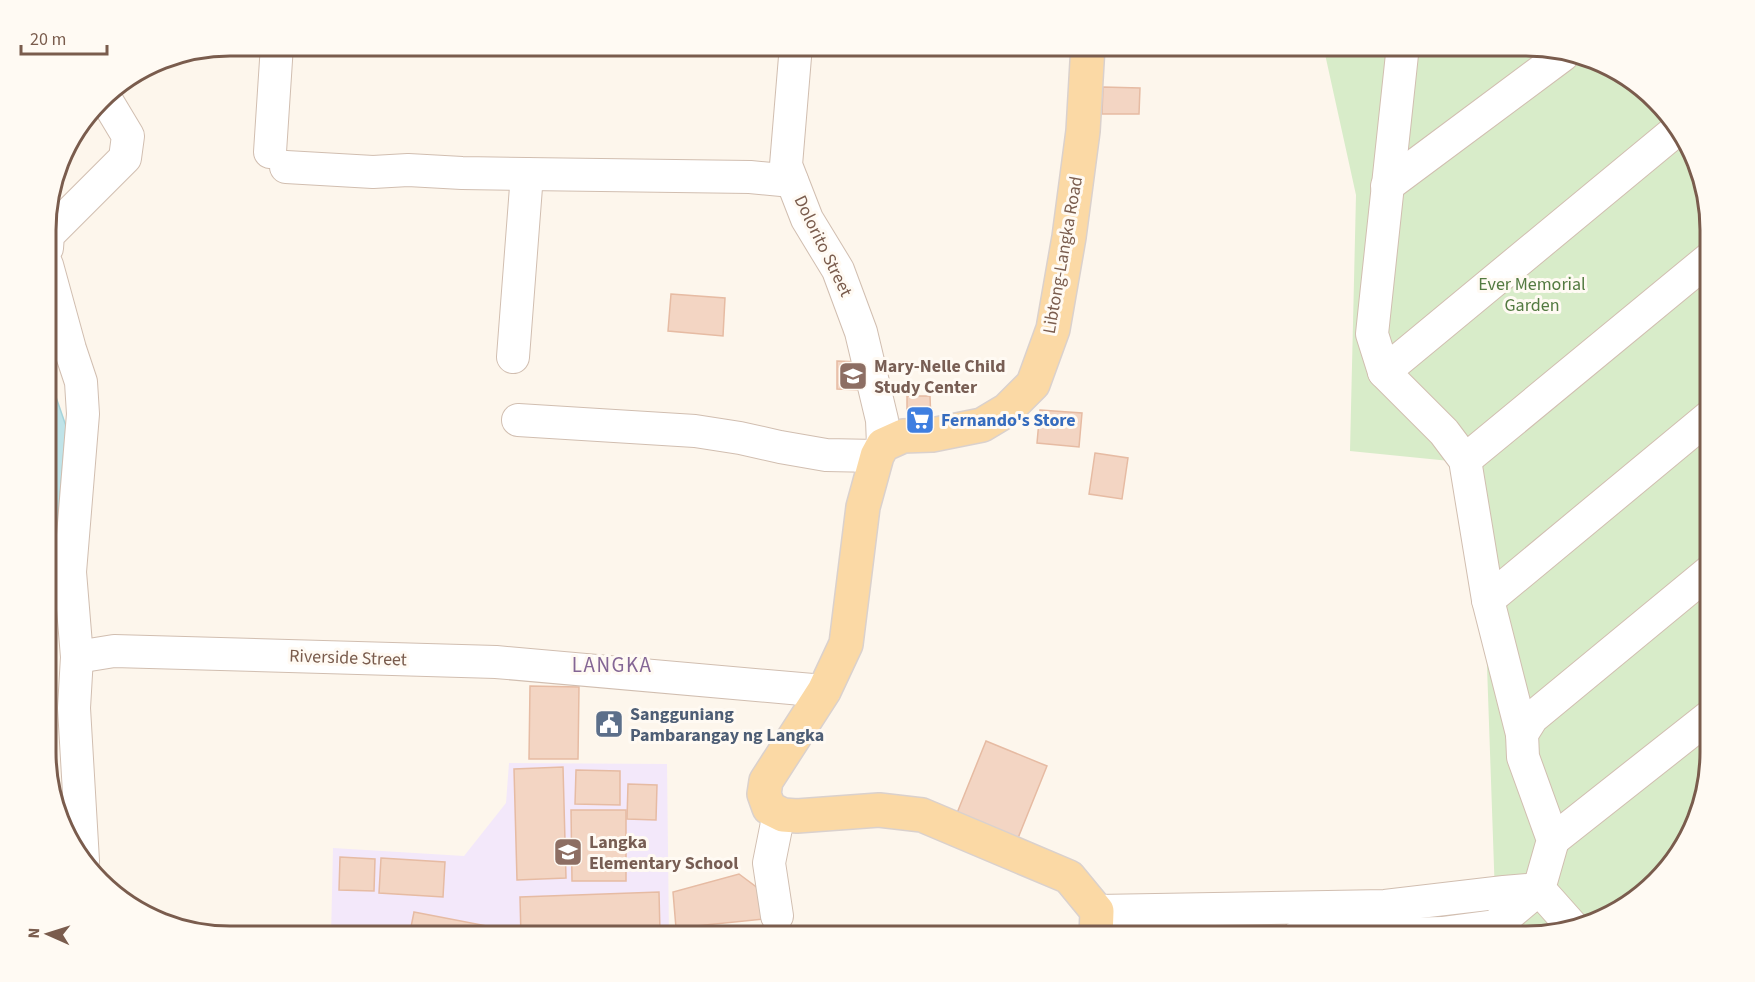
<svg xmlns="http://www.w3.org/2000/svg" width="1755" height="982" viewBox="0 0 1755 982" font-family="'Source Sans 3',sans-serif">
	<rect width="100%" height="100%" fill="#fdf6ec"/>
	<!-- education -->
	<path fill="#f3e8fa" d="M509,763L667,764L669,937H331L333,848L464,856L506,803Z"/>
	<!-- green -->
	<path fill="#d8ecc9" d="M1323,45H1526L1617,70L1679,127L1710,217V764L1685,844L1628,906L1537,937H1526L1495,896L1480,464L1350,451L1356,195Z"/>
	<!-- water -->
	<path fill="#bfe3e8" stroke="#a5d3da" stroke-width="1.5" d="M47,371L66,426L47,645Z"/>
	<!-- building -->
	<g fill="#f3d5c3" stroke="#e6bba3" stroke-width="1.5">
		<path d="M1103,87L1140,88L1139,114H1102Z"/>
		<path d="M671,294L725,298L723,336L668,331Z"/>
		<path d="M837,361L860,362V390L837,389Z"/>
		<path d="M907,396H930L931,421H907Z"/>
		<path d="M1040,410L1082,413L1079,447L1037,443Z"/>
		<path d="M1095,453L1128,458L1122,499L1089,494Z"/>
		<path d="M530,686L579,687L578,759H529Z"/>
		<path d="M986,741L1047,766L1016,843L955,818Z"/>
		<path d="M563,767L566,878L517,880L514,769Z"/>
		<path d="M576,770L620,771V805L575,804Z"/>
		<path d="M628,784L657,785L656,820L627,819Z"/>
		<path d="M571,810H626V881H572Z"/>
		<path d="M340,857L375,859L374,891L339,890Z"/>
		<path d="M381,858L445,862L443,897L379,893Z"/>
		<path d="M739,874L759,889L764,919L676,928L673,892Z"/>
		<path d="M659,892L660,933L521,937L520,897Z"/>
		<path d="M414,912L508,930L507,937H409Z"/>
		<path d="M1134,920H1154L1155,930H1134Z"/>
	</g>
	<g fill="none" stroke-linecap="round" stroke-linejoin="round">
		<!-- minor casing -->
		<g stroke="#d1beb0" stroke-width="34">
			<g id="minor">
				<path d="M796,45L786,165L807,219L838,270L861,332L882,420L883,445"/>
				<path d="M1403,45L1372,334L1384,372L1444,432L1465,460L1488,600L1522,734"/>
				<path d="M270,152L277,45"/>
				<path d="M286,167L373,172L408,170L462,173L750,177L792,181"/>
				<path d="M1387,186L1563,55"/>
				<path d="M47,248L48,235L125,158L128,136L104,96"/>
				<path d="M47,265L70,349L81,382L83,414L70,572L77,657L74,708L83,861"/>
				<path d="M513,357L527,174"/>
				<path d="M1384,372L1679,128"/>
				<path d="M518,420L695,431L740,438L780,447L826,455L877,456"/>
				<path d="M1465,460L1710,258"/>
				<path d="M1488,600L1710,416"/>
				<path d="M77,657L114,651L496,662L824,691"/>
				<path d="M1553,840L1710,716"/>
				<path d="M1097,911L1385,906L1504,892L1539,889"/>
				<path d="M777,916L769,863L779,813"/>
				<path d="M1571,925L1539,889L1553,840L1523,757L1522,734L1532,718L1710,571"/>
				<path d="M1297,937L1442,933L1495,926L1539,889"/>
			</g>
		</g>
		<!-- major casing -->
		<g stroke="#dad1cd" stroke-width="36">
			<path id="major" d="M1088,45L1083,131L1069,237L1053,329L1033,384L1007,410L982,425L932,435L903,436L883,445L877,456L863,507L846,644L824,691L766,781L764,794L769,808L783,815L797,816L879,810L922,815L1069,877L1097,911L1096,937"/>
		</g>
		<!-- minor -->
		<use href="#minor" stroke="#fff" stroke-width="32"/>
		<!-- major -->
		<use href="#major" stroke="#fbd9a5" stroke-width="33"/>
	</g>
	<!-- icons -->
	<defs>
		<g id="school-square" transform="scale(1.5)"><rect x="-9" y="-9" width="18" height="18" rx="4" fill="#8d6e63" stroke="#fffaf3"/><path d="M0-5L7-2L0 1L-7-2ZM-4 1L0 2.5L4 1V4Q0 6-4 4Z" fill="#fff"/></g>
		<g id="supermarket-square" transform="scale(1.5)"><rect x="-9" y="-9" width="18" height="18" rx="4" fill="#3f7fe0" stroke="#fffaf3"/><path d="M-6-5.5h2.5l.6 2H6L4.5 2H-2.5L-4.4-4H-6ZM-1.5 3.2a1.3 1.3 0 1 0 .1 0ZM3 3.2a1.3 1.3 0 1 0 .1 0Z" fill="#fff"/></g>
		<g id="civic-square" transform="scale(1.5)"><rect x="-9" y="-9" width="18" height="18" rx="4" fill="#5c6f8a" stroke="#fffaf3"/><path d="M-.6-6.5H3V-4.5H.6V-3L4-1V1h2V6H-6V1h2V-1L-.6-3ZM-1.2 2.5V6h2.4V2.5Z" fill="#fff"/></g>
	</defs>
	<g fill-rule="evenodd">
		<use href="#school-square" x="853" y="376"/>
		<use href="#supermarket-square" x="920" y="420"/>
		<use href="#civic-square" x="609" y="724"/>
		<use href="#school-square" x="568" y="852"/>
	</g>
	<g text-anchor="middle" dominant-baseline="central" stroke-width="6" stroke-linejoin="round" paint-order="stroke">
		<!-- street labels -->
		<g font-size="18" fill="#7a5c4d" stroke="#fffaf3">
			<text transform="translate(823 246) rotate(64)">Dolorito Street</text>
			<text transform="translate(1063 255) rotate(-80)">Libtong-Langka Road</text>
			<text transform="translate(348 658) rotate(2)">Riverside Street</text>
		</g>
		<!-- park labels -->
		<g font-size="18" fill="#537a41" stroke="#fffaf3">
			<text x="1532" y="284">Ever Memorial<tspan x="1532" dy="21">Garden</tspan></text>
		</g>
		<!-- education labels -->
		<g font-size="18" font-weight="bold" fill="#785e54" stroke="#fffaf3" text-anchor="start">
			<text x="874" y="366">Mary-Nelle Child<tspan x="874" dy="21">Study Center</tspan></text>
			<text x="589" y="842">Langka<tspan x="589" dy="21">Elementary School</tspan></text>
		</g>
		<!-- shop labels -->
		<g font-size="18" font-weight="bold" fill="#366cbe" stroke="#fffaf3" text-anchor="start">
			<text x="941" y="420">Fernando's Store</text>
		</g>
		<!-- service labels -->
		<g font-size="18" font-weight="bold" fill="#4e5e75" stroke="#fffaf3" text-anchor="start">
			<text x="630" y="714">Sangguniang<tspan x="630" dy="21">Pambarangay ng Langka</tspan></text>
		</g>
		<!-- quarter labels -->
		<g font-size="21" letter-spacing="1.5" fill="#846695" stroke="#fffaf3">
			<text x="612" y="665">LANGKA</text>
		</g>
	</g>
	<!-- crop -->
	<path d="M0 0H1755V982H0ZM230 56H1526A174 174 0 0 1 1700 230V752A174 174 0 0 1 1526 926H230A174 174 0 0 1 56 752V230A174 174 0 0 1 230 56Z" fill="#fffaf3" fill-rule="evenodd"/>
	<path fill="none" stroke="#7a5c4d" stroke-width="3" d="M230 56H1526A174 174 0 0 1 1700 230V752A174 174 0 0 1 1526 926H230A174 174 0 0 1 56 752V230A174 174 0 0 1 230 56Z"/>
	<!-- north arrow -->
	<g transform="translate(48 934) rotate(273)" stroke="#fffaf3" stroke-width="4.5" paint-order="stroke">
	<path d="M0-4.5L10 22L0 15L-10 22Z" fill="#7a5c4d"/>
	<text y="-9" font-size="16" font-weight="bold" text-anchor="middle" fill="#7a5c4d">N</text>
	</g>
	<!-- scale -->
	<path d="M21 45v9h86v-9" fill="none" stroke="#7a5c4d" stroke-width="3"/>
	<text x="30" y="45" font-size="18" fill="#7a5c4d" stroke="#fffaf3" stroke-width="4.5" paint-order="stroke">20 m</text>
</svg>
